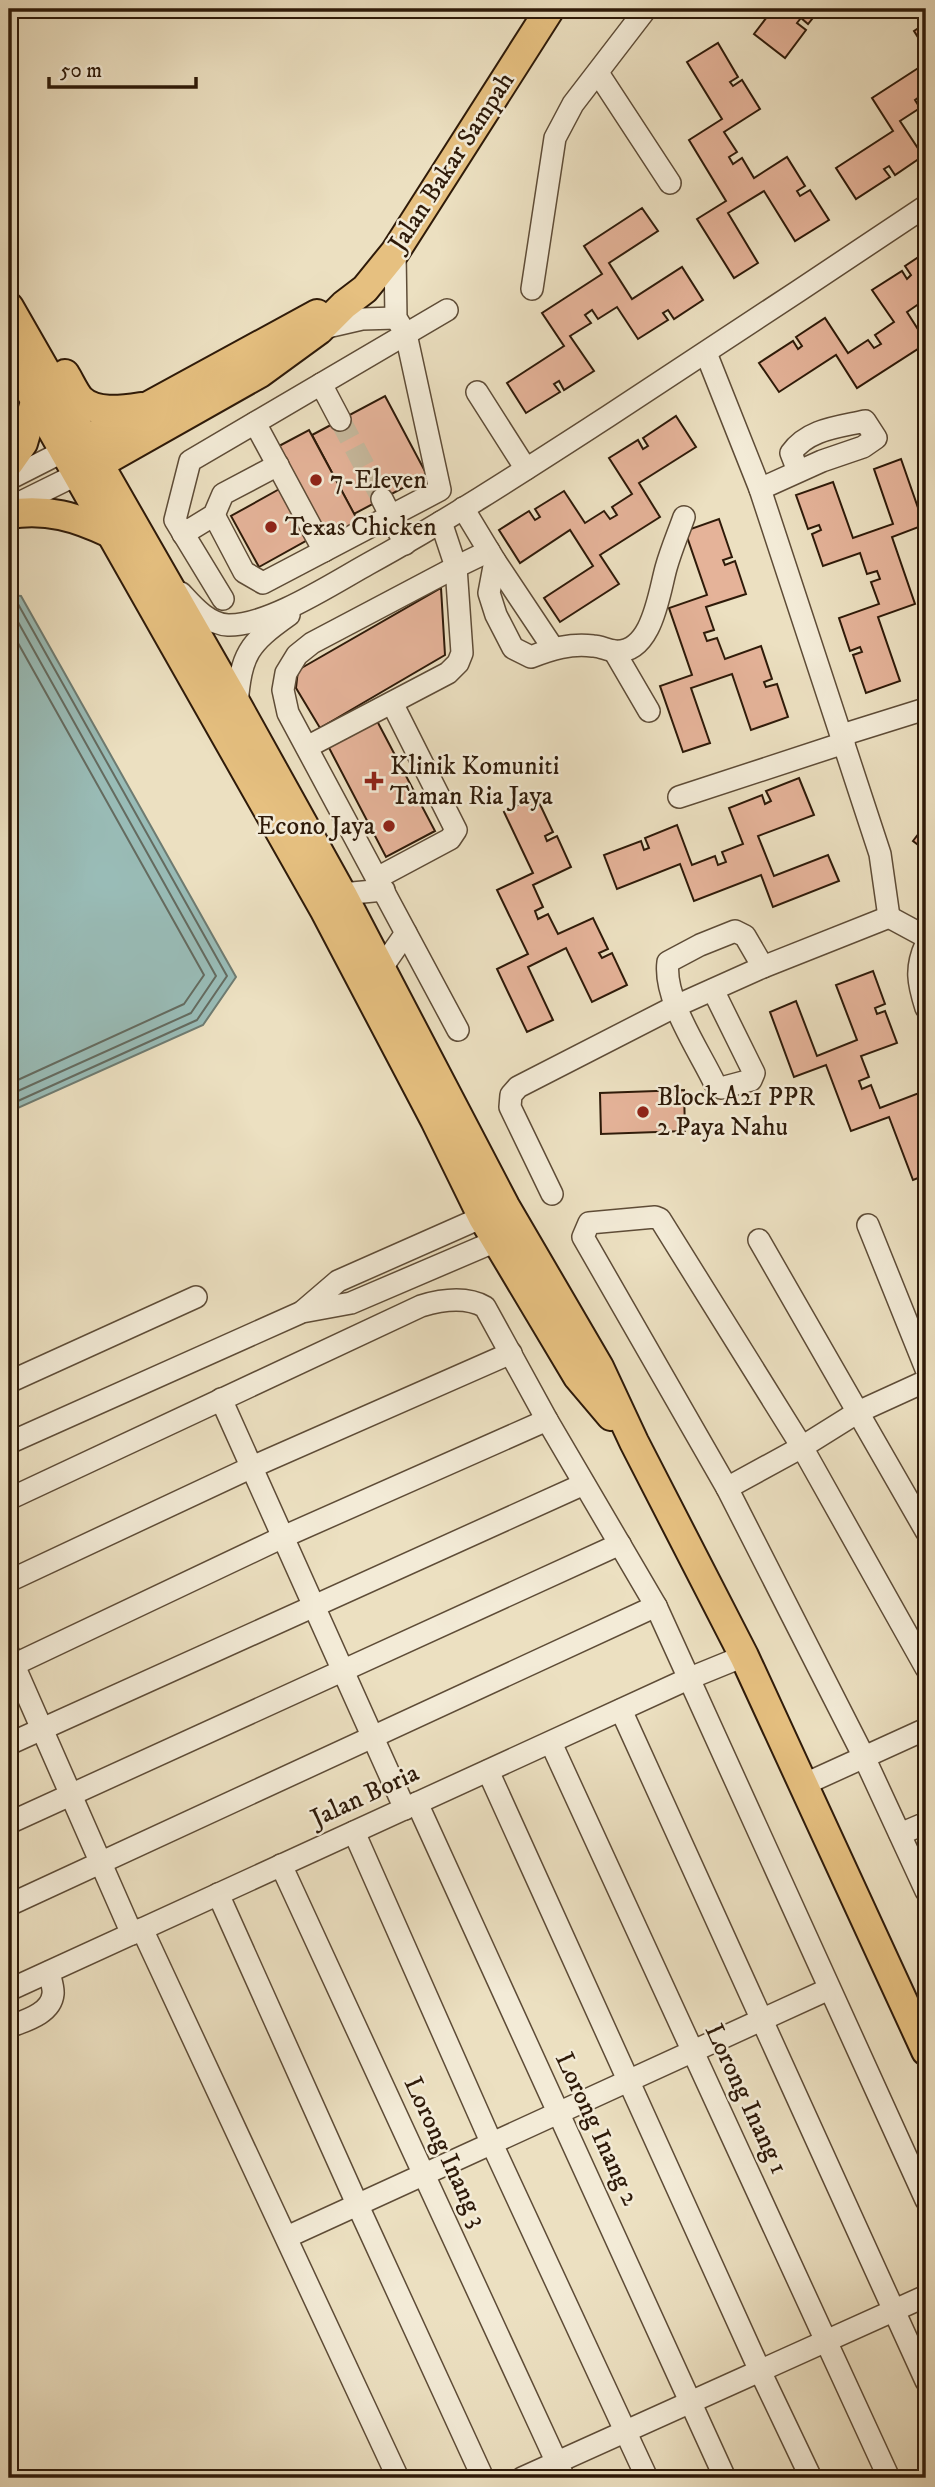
<svg xmlns="http://www.w3.org/2000/svg" width="935" height="2487" viewBox="0 0 935 2487" font-family="'IM FELL DW Pica',serif">
	<rect width="100%" height="100%" fill="#ece0c1"/>
	<filter id="stains"><feTurbulence type="fractalNoise" baseFrequency=".00286" numOctaves="4"/><feColorMatrix values="0 0 0 0 .2 0 0 0 0 .09 0 0 0 0 .02 0 0 0 .5 -.17"/></filter>
	<radialGradient id="worn" r=".72"><stop offset=".6" stop-color="#630" stop-opacity="0"/><stop offset="1" stop-color="#630" stop-opacity=".3"/></radialGradient>
	<!-- water -->
	<path fill="#99bcb7" stroke="#6e7b71" stroke-width="2" d="M9,595L21,596L236,977L203,1025L9,1112Z"/>
	<g fill="none" stroke-linecap="round" stroke-linejoin="round">
		<!-- shore -->
		<g stroke="#646b60" stroke-width="2">
			<path d="M9,602L18,604L227,976L197,1020L9,1105"/>
			<path d="M9,611L13,613L216,976L191,1013L9,1095"/>
			<path d="M9,627L204,975L184,1004L9,1084"/>
		</g>
	</g>
	<!-- building -->
	<g fill="#e5b399" stroke="#2e1a09" stroke-width="2">
		<path d="M773,9H820L808,24L801,18L797,23L806,30L785,58L754,34Z"/>
		<path d="M926,23V50L914,31Z"/>
		<path d="M718,43L738,77L730,82L733,86L742,80L760,109L724,132L737,152L729,157L733,164L742,158L754,178L787,157L805,186L797,191L800,196L810,190L829,220L795,241L764,191L728,213L758,263L734,278L697,219L726,201L689,140L722,119L687,62Z"/>
		<path d="M926,63V101L922,95L915,100L920,108L900,121L923,156L895,175L889,166L884,169L890,177L856,199L836,168L893,131L872,98Z"/>
		<path d="M642,208L658,231L609,263L632,299L682,267L703,300L674,319L668,310L663,313L668,320L638,339L617,307L598,319L592,310L585,315L591,323L570,336L594,371L564,390L559,381L554,384L560,392L526,413L507,383L564,346L542,313L602,274L584,246Z"/>
		<path d="M926,252V299L907,312L926,342V362L918,349L857,388L836,355L779,392L759,363L793,341L798,349L802,346L796,337L825,318L848,353L868,340L874,348L881,344L875,335L894,322L872,290L902,271L907,279L911,275L905,266Z"/>
		<path d="M385,396L427,475L354,514L312,435Z"/>
		<path d="M676,416L696,447L639,483L660,517L600,555L619,584L560,622L544,598L593,566L570,530L520,563L499,530L529,511L535,520L540,517L535,509L564,491L585,523L604,511L610,519L617,515L612,507L632,494L609,458L638,440L643,449L648,446L643,438Z"/>
		<path d="M309,430L358,521L328,537L279,446Z"/>
		<path d="M901,459L924,525L892,537L915,604L878,617L900,681L866,693L853,655L862,652L860,647L850,651L839,618L879,604L871,582L880,579L877,571L867,574L860,553L823,566L812,534L821,530L819,525L808,529L796,495L833,482L853,538L893,524L874,469Z"/>
		<path d="M283,487L311,538L259,567L231,516Z"/>
		<path d="M719,519L732,557L723,560L725,565L735,561L746,594L706,607L714,630L704,633L707,641L717,638L725,659L761,646L772,679L764,682L766,687L777,684L788,717L751,730L732,674L691,688L710,743L683,752L660,686L692,675L669,608L707,595L685,531Z"/>
		<path d="M441,588L445,655L320,728L296,688L298,670Z"/>
		<path d="M376,719L435,831L386,857L327,744Z"/>
		<path d="M799,778L814,815L758,836L774,876L828,855L839,881L773,907L761,875L694,901L680,864L617,889L604,855L641,841L644,850L649,848L645,838L677,825L692,865L715,856L718,865L726,862L722,852L743,844L729,808L762,795L765,804L771,801L766,791Z"/>
		<path d="M536,796L553,832L545,836L547,841L557,836L571,867L533,885L543,907L535,911L538,919L548,914L558,934L593,918L608,949L599,953L602,958L612,953L627,985L592,1002L566,948L528,967L553,1020L527,1032L497,969L528,954L497,890L533,873L504,812Z"/>
		<path d="M926,824V851L913,841Z"/>
		<path d="M873,971L885,1004L875,1008L877,1014L885,1011L897,1043L861,1056L869,1077L859,1081L862,1089L871,1085L880,1108L919,1093L926,1111V1127L921,1129L923,1134L926,1132V1175L913,1180L889,1117L851,1131L826,1065L794,1077L770,1012L796,1001L817,1056L857,1040L836,985Z"/>
		<path d="M684,1090L685,1131L601,1134L600,1093Z"/>
	</g>
	<g fill="none" stroke-linecap="round" stroke-linejoin="round">
		<!-- minor-tunnel -->
		<path stroke="#c6b89c" stroke-width="21" stroke-dasharray="21 10" stroke-linecap="butt" d="M340,420L382,499"/>
		<!-- minor casing -->
		<g stroke="#5e4c37" stroke-width="24">
			<g id="minor">
				<path d="M598,73L670,183"/>
				<path d="M532,289L555,138L573,104L646,9"/>
				<path d="M323,328L362,319L396,318"/>
				<path d="M706,353L760,489L880,854L889,917"/>
				<path d="M321,384L340,420"/>
				<path d="M477,392L526,469"/>
				<path d="M255,423L324,551"/>
				<path d="M9,479L78,444"/>
				<path d="M760,489L822,461L863,447L876,438L865,421C839,427 808,429 791,453L798,471"/>
				<path d="M382,499L405,544"/>
				<path d="M9,508L88,469"/>
				<path d="M463,508L495,561L553,648"/>
				<path d="M214,515L244,572L263,583L440,490L406,334L396,318L395,252"/>
				<path d="M441,522L456,567L312,643L297,655L286,673L283,690L288,713L458,1030"/>
				<path d="M183,534L214,515L223,494L278,465"/>
				<path d="M495,561L489,593L496,615L513,648L531,657C551,649 571,643 593,646C600,646 607,650 614,651C652,655 659,593 666,568C671,550 678,534 684,517"/>
				<path d="M181,593C193,606 208,624 228,625C268,626 332,584 368,564C450,519 528,468 607,417C714,347 820,277 926,206"/>
				<path d="M223,599L175,520L190,461L447,310"/>
				<path d="M614,651L649,711"/>
				<path d="M237,705C241,654 248,644 289,615"/>
				<path d="M842,735L922,710"/>
				<path d="M307,747L448,673L458,663L462,653L456,567L489,551"/>
				<path d="M679,797L844,743"/>
				<path d="M377,878L450,839L456,830L392,703"/>
				<path d="M342,894L384,890"/>
				<path d="M926,944C915,968 918,983 926,1008"/>
				<path d="M381,969L406,933"/>
				<path d="M713,990L754,1073L751,1080L721,1088L715,1084C699,1050 663,999 668,962L700,945L735,931L745,936L763,967"/>
				<path d="M552,1194L510,1107L511,1095L518,1087L676,1006L763,967L889,917L926,937"/>
				<path d="M868,1225L926,1369"/>
				<path d="M759,1240L926,1531"/>
				<path d="M303,1311L338,1281L494,1212"/>
				<path d="M9,1382L196,1297"/>
				<path d="M221,1399L405,1809"/>
				<path d="M9,1443L302,1312L351,1303L510,1235"/>
				<path d="M727,1488L802,1447L858,1412L926,1381"/>
				<path d="M9,1499L421,1306C441,1300 466,1296 485,1307L547,1420L656,1606L926,2200"/>
				<path d="M9,1581L252,1467L511,1353"/>
				<path d="M9,1654L132,1934"/>
				<path d="M9,1667L283,1537L547,1420"/>
				<path d="M926,1668L802,1447L660,1219L655,1217L589,1223L583,1237L727,1488L864,1757L926,1891"/>
				<path d="M621,1710L926,2381"/>
				<path d="M551,1743L889,2478"/>
				<path d="M9,1744L584,1484"/>
				<path d="M488,1771L760,2371L811,2478"/>
				<path d="M805,1784L926,1729"/>
				<path d="M417,1803L725,2478"/>
				<path d="M9,1823L620,1544"/>
				<path d="M354,1832L492,2144L647,2478"/>
				<path d="M900,1834L926,1823"/>
				<path d="M281,1865L564,2478"/>
				<path d="M218,1894L358,2206L483,2478"/>
				<path d="M9,1905L656,1606"/>
				<path d="M142,1929L398,2478"/>
				<path d="M9,1990L690,1678L744,1656"/>
				<path d="M9,2027C24,2021 51,2014 53,1994C54,1988 50,1978 49,1972"/>
				<path d="M287,2237L829,1989"/>
				<path d="M522,2478L926,2296"/>
			</g>
		</g>
		<!-- major casing -->
		<g stroke="#2e1a09" stroke-width="32">
			<g id="major">
				<path d="M9,307L237,705L342,894L505,1206L599,1367L634,1442L744,1656L926,2051"/>
				<path d="M9,354L324,909L435,1120L483,1218L578,1377L611,1416"/>
				<path d="M65,374C70,382 74,392 80,399C95,414 122,410 141,407"/>
				<path d="M86,440L317,314"/>
				<path d="M9,463L23,443L35,402"/>
				<path d="M99,464L260,373L319,330L344,305L365,289L395,252L550,9"/>
				<path d="M9,514C47,508 76,517 110,533"/>
			</g>
		</g>
		<!-- minor -->
		<use href="#minor" stroke="#f3ebd7" stroke-width="21"/>
		<!-- major -->
		<use href="#major" stroke="#e6c080" stroke-width="28"/>
	</g>
	<!-- markers -->
	<g fill="#8f2418" stroke="#f3ebd7" stroke-width="2.5">
		<circle cx="316" cy="480" r="7"/>
		<circle cx="271" cy="527" r="7"/>
		<path d="M370.5 770.5h7v7h7v7h-7v7h-7v-7h-7v-7h7z"/>
		<circle cx="389" cy="826" r="7"/>
		<circle cx="643" cy="1112" r="7"/>
	</g>
	<g text-anchor="middle" dominant-baseline="central" stroke-width="5" stroke-linejoin="round" paint-order="stroke">
		<!-- street labels -->
		<g font-size="26" fill="#2e1a09" stroke="#f3ebd7">
			<text transform="translate(452 162) rotate(-57)">Jalan Bakar Sampah</text>
			<text transform="translate(365 1796) rotate(-25)">Jalan Boria</text>
			<text transform="translate(746 2099) rotate(65)">Lorong Inang 1</text>
			<text transform="translate(597 2129) rotate(65)">Lorong Inang 2</text>
			<text transform="translate(445 2152) rotate(65)">Lorong Inang 3</text>
		</g>
		<!-- poi labels -->
		<g font-size="26" fill="#2e1a09" stroke="#f3ebd7" text-anchor="start">
			<text x="330" y="480">7-Eleven</text>
			<text x="285" y="527">Texas Chicken</text>
			<text x="390" y="766">Klinik Komuniti<tspan x="390" dy="30">Taman Ria Jaya</tspan></text>
			<text x="375" y="826" text-anchor="end">Econo Jaya</text>
			<text x="657" y="1097">Block A21 PPR<tspan x="657" dy="30">2 Paya Nahu</tspan></text>
		</g>
	</g>
	<!-- margin -->
	<rect width="935" height="2487" fill="none" stroke="#ece0c1" stroke-width="35"/>
	<rect x="10" y="10" width="914" height="2466" fill="none" stroke="#2e1a09" stroke-width="3.5"/>
	<rect x="18" y="18" width="900" height="2452" fill="none" stroke="#2e1a09" stroke-width="2"/>
	<!-- scale -->
	<path d="M49 77v10h147v-10" fill="none" stroke="#2e1a09" stroke-width="3.5"/>
	<text x="60" y="77" font-size="21" fill="#2e1a09" stroke="#f3ebd7" stroke-width="5" paint-order="stroke">50 m</text>
	<rect width="100%" height="100%" filter="url(#stains)"/>
	<rect width="100%" height="100%" fill="url(#worn)"/>
</svg>
